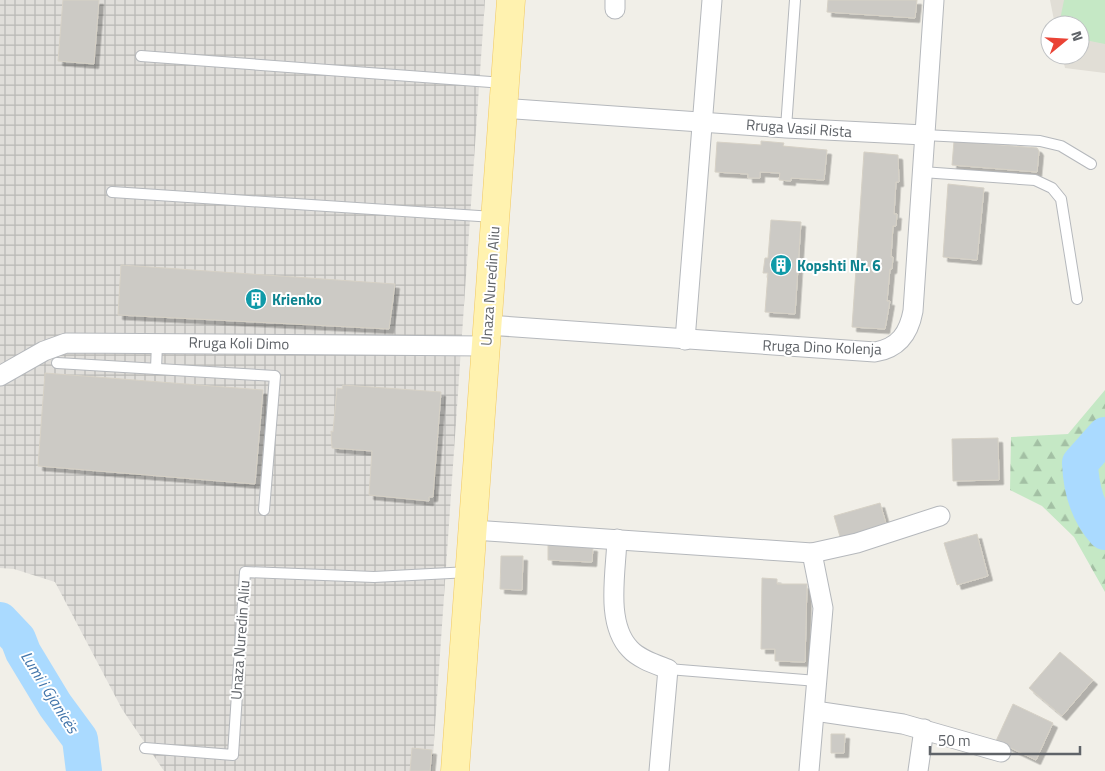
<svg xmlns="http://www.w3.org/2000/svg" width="1105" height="771" viewBox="0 0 1105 771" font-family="'Titillium Web',sans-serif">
	<defs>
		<pattern id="industrial-grid" width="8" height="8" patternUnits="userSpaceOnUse" patternTransform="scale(1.25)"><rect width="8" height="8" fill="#e0deda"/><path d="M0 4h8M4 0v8" fill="none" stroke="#b9b8b5"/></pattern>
		<pattern id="forest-firs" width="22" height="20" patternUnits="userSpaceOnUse" patternTransform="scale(1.25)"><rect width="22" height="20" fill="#c5e8c5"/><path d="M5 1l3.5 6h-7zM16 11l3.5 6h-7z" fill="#a3c0a4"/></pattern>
		<filter id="shadow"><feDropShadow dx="4.5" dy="4.5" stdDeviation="0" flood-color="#0004"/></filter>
	</defs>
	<rect width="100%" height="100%" fill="#f1efe8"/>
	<!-- industrial -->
	<path fill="url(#industrial-grid)" d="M0,0H485L432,771H164L122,709L55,582L14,569L0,568Z"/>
	<!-- education -->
	<path fill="#e1ded6" d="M1050,0H1105V73L1065,68L1062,55H1080V25H1055Z"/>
	<!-- grass -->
	<path fill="#c5e8c5" d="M1064,0H1105V44L1080,39V25H1059Z"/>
	<!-- forest -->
	<path fill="url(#forest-firs)" d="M1105,390V592L1074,537L1042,506L1010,490L1011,437L1068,434Z"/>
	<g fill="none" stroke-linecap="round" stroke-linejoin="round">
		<!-- river -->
		<g stroke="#aadaff" stroke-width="36">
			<path d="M1105,435L1080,463C1081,489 1087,512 1105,532"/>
			<path d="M0,620L18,639L23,652L55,705L80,739L84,771"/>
		</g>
	</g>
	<!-- building -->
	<g fill="#cccac5" stroke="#d6d1c6" filter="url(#shadow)">
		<path d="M63,0H99L94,64L58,61Z"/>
		<path d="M828,0H917L915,18L827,12Z"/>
		<path d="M761,141L784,143L783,146L827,150L824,180L791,178V181L779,180L780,173L760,172V178H748V174L715,172L717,142L761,145Z"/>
		<path d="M954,141L1037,148L1039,151L1037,172L952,165Z"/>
		<path d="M864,152L898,155L899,182H896L894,214H897L896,226H893L891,257H893L892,269H890L887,301H890L885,329L852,327Z"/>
		<path d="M948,184L984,188L977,260L943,257Z"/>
		<path d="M771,220L801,222L795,314L765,312L768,273H763L765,258H768Z"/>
		<path d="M121,265L395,284L389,329L118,315Z"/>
		<path d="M45,373L263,390L255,484L38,466Z"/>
		<path d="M343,385L441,392L433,497H429V501L369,495L372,451L332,448L331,431L333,432L337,388L342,389Z"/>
		<path d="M998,438L999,480L953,481L952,439Z"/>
		<path d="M880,503L887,527L841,540L834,516Z"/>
		<path d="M977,534L988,576L957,585L944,543Z"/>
		<path d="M548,544L593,547L592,562L548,560Z"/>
		<path d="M501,556H523L522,590L500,589Z"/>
		<path d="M762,578L777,579V584H807L805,662L775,661V649H761Z"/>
		<path d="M1060,652L1093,680L1062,716L1029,688Z"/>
		<path d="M1013,704L1053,723L1036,760L996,741Z"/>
		<path d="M831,734H845L844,753H831Z"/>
		<path d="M412,748L432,750L430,771H410Z"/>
	</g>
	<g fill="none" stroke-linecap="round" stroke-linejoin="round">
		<!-- lane casing -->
		<g stroke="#b5b8bc" stroke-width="12">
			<g id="lane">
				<path d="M141,56L504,83"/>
				<path d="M786,128L795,0"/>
				<path d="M924,135L1040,141L1061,146L1091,164"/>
				<path d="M922,172L1035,180L1052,188L1061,199L1077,299"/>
				<path d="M112,192L494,217"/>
				<path d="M57,363L275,376L264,510"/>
				<path d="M156,369L157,343"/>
				<path d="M668,669L817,681"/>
				<path d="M145,748L233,755L245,572L374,577L469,572"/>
			</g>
		</g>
		<!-- street casing -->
		<g stroke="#b5b8bc" stroke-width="21">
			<g id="street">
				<path d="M615,9V0"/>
				<path d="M502,108L786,128L924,135"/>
				<path d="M487,325L875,352C899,348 909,333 913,311L934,0"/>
				<path d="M685,340L712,0"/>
				<path d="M0,376L44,351L66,343L486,346"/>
				<path d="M473,530L812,553L857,543L940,516"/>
				<path d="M617,539C616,572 605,623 630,649C639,659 655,664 668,669L659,771"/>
				<path d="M815,711L903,724L1001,752"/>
				<path d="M809,771L823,608L812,553"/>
				<path d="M918,771L924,729"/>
			</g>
		</g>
		<!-- primary casing -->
		<g stroke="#f2c960" stroke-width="29">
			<path id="primary" d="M455,771L511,0"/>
		</g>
		<!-- lane -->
		<use href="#lane" stroke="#fff" stroke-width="10"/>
		<!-- street -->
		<use href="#street" stroke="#fff" stroke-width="19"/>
		<!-- primary -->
		<use href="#primary" stroke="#fff2af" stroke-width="28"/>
	</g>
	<!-- icons -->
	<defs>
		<g id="building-disc" transform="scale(1.125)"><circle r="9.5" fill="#0f9aa8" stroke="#fff"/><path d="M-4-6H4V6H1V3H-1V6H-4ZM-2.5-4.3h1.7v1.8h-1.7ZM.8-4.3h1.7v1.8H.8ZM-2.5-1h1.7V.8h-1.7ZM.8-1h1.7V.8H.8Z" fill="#fff"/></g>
	</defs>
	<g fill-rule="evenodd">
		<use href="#building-disc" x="781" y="265"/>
		<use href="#building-disc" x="256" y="299"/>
	</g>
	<g text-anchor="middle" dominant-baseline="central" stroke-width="4" stroke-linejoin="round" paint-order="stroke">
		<!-- street labels -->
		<g font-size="15" fill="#5f6368" stroke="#fff">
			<text transform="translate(799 128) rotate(4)">Rruga Vasil Rista</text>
			<text transform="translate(490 286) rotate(-86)">Unaza Nuredin Aliu</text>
			<text transform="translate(239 343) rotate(1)">Rruga Koli Dimo</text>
			<text transform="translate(822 347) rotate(2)">Rruga Dino Kolenja</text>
			<text transform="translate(240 640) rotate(-86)">Unaza Nuredin Aliu</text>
		</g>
		<!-- culture labels -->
		<g font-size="15" font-weight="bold" fill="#0d838f" stroke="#fff" text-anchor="start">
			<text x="797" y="265">Kopshti Nr. 6</text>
			<text x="272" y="299">Krienko</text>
		</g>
		<!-- water labels -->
		<g font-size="16" font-style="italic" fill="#4174aa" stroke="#fff">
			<text transform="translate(50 692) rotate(58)">Lumi i Gjanicës</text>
		</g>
	</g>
	<!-- north arrow -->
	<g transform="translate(1065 40) rotate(72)"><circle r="24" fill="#ffffff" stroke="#bfc1c3"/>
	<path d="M0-4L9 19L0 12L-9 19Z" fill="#ea4335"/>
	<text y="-8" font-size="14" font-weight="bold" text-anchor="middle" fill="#5f6368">N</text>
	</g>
	<!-- scale -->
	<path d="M930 746v8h150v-8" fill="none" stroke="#5f6368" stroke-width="2.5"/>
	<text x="938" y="746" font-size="15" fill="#5f6368" stroke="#ffffff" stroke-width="4" paint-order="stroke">50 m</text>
</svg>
